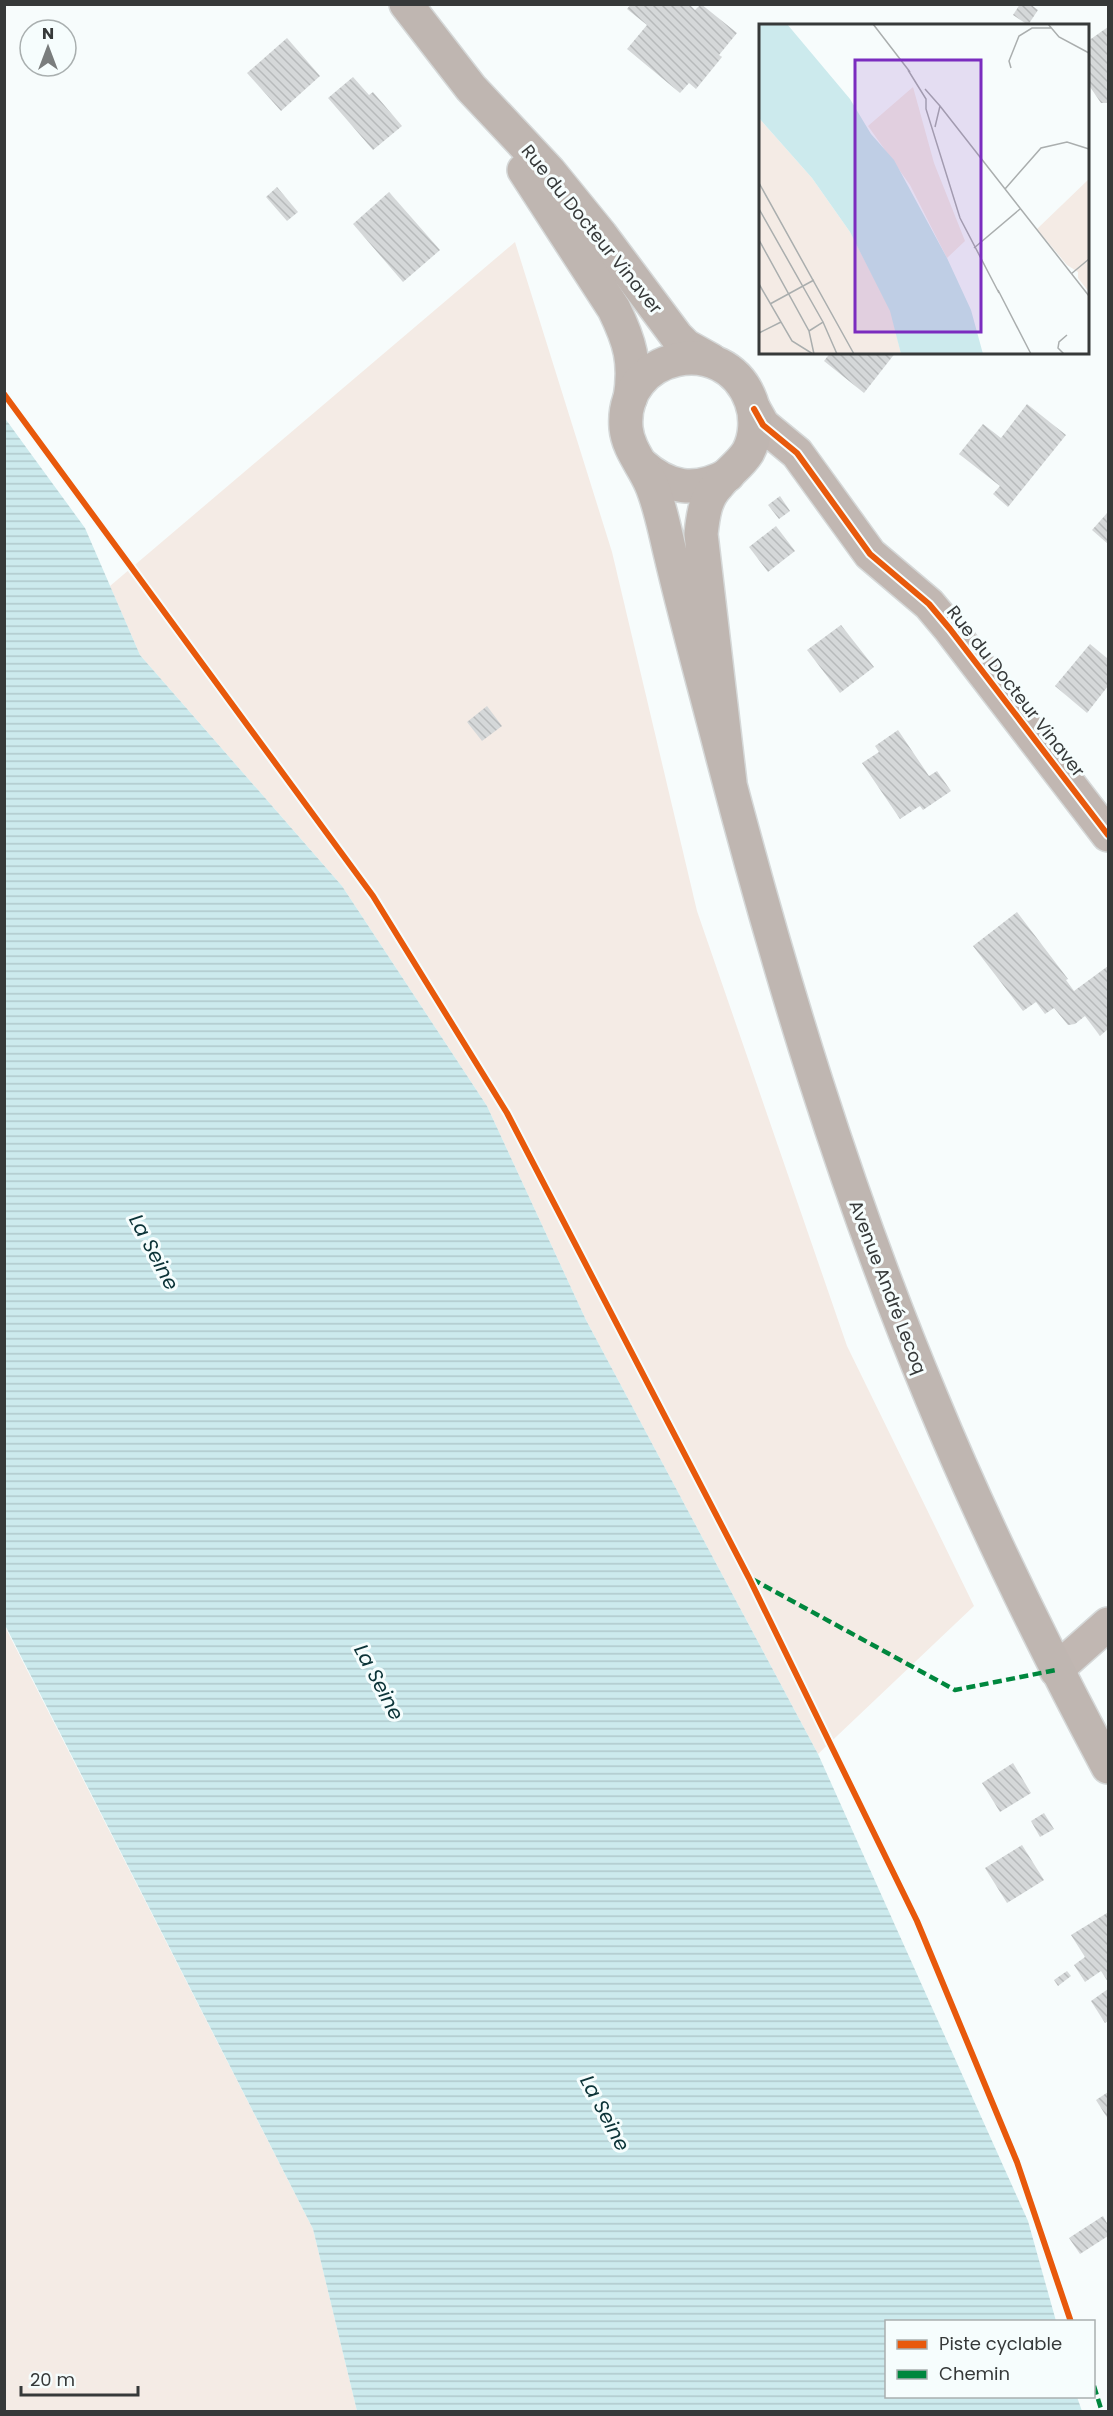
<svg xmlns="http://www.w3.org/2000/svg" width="1113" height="2416" viewBox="0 0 1113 2416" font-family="Poppins,sans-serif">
	<defs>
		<pattern id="water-rules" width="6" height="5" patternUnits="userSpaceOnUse" patternTransform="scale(1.5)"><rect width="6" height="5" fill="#cceaed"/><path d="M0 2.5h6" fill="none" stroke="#b0c9cc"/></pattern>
		<pattern id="building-back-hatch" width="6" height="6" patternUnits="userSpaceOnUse" patternTransform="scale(1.5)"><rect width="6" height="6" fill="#d5d8d9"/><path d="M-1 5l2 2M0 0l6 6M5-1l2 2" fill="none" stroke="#b7babb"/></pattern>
	</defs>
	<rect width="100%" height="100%" fill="#f7fcfc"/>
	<!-- grass -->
	<g fill="#f4ebe5">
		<path d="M515,242L612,552L697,911L847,1346L974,1606L818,1754L586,1320L487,1106L342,886L140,655L110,586Z"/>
		<path d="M4,1625L313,2229L357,2411H5Z"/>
	</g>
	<!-- water -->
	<path fill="url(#water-rules)" d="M4,417L85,528L140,655L342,886L487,1106L586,1320L818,1754L1028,2221L1056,2321L886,2322V2396L1077,2397L1082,2411H357L313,2229L5,1625Z"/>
	<!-- building -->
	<g fill="url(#building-back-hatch)">
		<path d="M631,4H689L695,10L701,4L737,33L719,55L722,57L696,89L689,83L680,93L627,49L647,25L627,9Z"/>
		<path d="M1020,4H1030L1038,10L1028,25L1013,15Z"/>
		<path d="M1108,27V103H1101L1088,84V41Z"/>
		<path d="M287,38L320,76L281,111L247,73Z"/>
		<path d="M353,77L369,95L373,92L402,126L373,150L328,98Z"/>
		<path d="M277,187L298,212L287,221L266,197Z"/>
		<path d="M389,192L440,250L403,282L353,224Z"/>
		<path d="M831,352H896L864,393L824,361Z"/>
		<path d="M1027,404L1066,435L1008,507L993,494L1000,486L959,454L983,424L1001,438Z"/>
		<path d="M780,496L790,511L779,519L768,505Z"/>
		<path d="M1108,512V544L1092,530Z"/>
		<path d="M776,526L795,551L768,572L749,547Z"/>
		<path d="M841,625L874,667L840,693L807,650Z"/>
		<path d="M1090,644L1108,659V686L1087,713L1055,686Z"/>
		<path d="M487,706L502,726L482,741L467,722Z"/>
		<path d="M898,730L929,776L937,771L951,791L923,810L920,806L900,819L862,763L879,752L875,746Z"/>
		<path d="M1017,912L1068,979L1066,980L1074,991L1108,966V1029L1100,1036L1085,1016L1075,1024L1068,1025L1054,1008L1045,1014L1036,1002L1023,1011L973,946Z"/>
		<path d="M1013,1763L1031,1793L1000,1812L982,1783Z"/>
		<path d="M1044,1813L1054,1829L1040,1837L1031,1821Z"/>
		<path d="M1022,1845L1044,1880L1007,1903L985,1868Z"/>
		<path d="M1107,1913L1108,1916V1982L1101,1971L1085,1982L1074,1965L1085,1957L1071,1935Z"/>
		<path d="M1067,1971L1071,1976L1058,1986L1054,1980Z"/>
		<path d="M1108,1989V2021L1105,2023L1091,2001Z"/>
		<path d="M1108,2092V2119L1096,2100Z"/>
		<path d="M1103,2216L1108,2225V2236L1080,2254L1069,2238Z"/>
	</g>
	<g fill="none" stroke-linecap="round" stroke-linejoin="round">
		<!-- minor casing -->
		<g stroke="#d5d8d8" stroke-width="36">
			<g id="minor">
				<path d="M754,409L763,425L797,453L870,554L929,604L950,629L1108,835"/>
				<path d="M1056,1670L1108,1624"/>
			</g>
		</g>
		<!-- secondary casing -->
		<g stroke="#d5d8d8" stroke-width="36">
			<g id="secondary">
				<path d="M406,4L471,88L549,171L601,235L677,337L686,346L711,360"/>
				<path d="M524,170L614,309C630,342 636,362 630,399"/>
				<path d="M641,464C669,489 695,493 728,475"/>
				<path d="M730,783L701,534C703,516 705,498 718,485C727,473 740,465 748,452C756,437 757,417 751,401C725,330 620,353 626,428C628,449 643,465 651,484C658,500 662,518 666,535C683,610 704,684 723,758C780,976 845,1191 932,1399C984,1525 1044,1647 1108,1767"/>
			</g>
		</g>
		<!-- minor -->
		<use href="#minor" stroke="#c1b7b2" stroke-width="33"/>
		<!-- secondary -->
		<use href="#secondary" stroke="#bfb6b1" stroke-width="33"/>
		<!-- quiet -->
		<g stroke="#00873e" stroke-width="4.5" stroke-dasharray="9 4.5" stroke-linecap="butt">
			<path d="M752,1579L955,1690L1056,1670"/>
			<path d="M1094,2386L1102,2412"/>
		</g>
		<!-- cycleway casing -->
		<g stroke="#f6fdfd" stroke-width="10">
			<g id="cycleway">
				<path d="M4,394L373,896L507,1113L749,1578L917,1921L1017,2162L1071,2322"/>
				<path d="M754,409L763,425L797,453L870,554L929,604L950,629L1108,835"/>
			</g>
		</g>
		<!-- cycleway -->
		<use href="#cycleway" stroke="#e8590c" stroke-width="6"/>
	</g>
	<g text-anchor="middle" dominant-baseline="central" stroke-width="6" stroke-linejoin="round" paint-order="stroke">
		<!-- street labels -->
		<g font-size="18" fill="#363939" stroke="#f6fdfd">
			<text transform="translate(592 229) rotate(51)">Rue du Docteur Vinaver</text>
			<text transform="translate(1016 691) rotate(52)">Rue du Docteur Vinaver</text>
			<text transform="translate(888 1287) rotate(69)">Avenue André Lecoq</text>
		</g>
		<!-- water labels -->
		<g font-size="20" font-style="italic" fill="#0c3438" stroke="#f6fdfd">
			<text transform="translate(154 1252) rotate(62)">La Seine</text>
			<text transform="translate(379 1682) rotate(62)">La Seine</text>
			<text transform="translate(605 2113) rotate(62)">La Seine</text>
		</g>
	</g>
	<!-- overview -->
	<g transform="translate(759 24)">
		<rect width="330" height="330" fill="#f7fcfc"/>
		<path d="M154,63L175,139L206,217L188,234L151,161L109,102ZM0,94L53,154L91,208L132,287L142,330H0Z" fill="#f4ebe5"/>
		<path d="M330,155V268L319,254V248L308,241L278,205Z" fill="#f4ebe5"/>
		<path d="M0,0H28L91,75L112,110L135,136L188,234L212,286L224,330H142L131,287L91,208L53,154L0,94Z" fill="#cceaed"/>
		<path fill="none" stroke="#aaaeae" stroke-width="1.5" d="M114,0L151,48M289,0L300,13L330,29M252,44L250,37L260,12L273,4H292M149,46L167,75V85L201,194L240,269M166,65L181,82L176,103M181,82L330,272M0,159L95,330M246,165L282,124L308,118L330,125M0,185L64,298M0,216L50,307L55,330M215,224L261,185M312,250L330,235M0,260L33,317L54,330M239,266L272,330M11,280L55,256M50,307L64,298L78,330M0,309L22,298M305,330L299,324L300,318L308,311"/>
		<path fill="#7b2cbf" fill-opacity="0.15" stroke="#7b2cbf" stroke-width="3" d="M96,36H222V308H96Z"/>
		<rect width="330" height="330" fill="none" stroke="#363939" stroke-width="3"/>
	</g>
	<!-- border -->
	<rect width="1113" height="2416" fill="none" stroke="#363939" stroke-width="12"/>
	<!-- legend -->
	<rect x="885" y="2320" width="210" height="78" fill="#f6fdfd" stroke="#a9afaf" stroke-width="1.5"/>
	<rect x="897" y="2340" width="30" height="9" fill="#e8590c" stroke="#a9afaf" stroke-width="1.5"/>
	<text x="939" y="2350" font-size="18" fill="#363939">Piste cyclable</text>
	<rect x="897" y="2370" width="30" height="9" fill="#00873e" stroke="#a9afaf" stroke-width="1.5"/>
	<text x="939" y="2380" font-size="18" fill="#363939">Chemin</text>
	<!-- north arrow -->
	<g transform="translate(48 48)"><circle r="28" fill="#f6fdfd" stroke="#a9afaf" stroke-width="1.5"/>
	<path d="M0-4.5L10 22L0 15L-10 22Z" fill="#7a7d7d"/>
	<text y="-9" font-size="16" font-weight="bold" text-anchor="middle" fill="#363939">N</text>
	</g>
	<!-- scale -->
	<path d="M21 2386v9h117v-9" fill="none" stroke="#363939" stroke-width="3"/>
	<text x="30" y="2386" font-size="18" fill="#363939" stroke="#f6fdfd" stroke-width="4.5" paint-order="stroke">20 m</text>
</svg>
